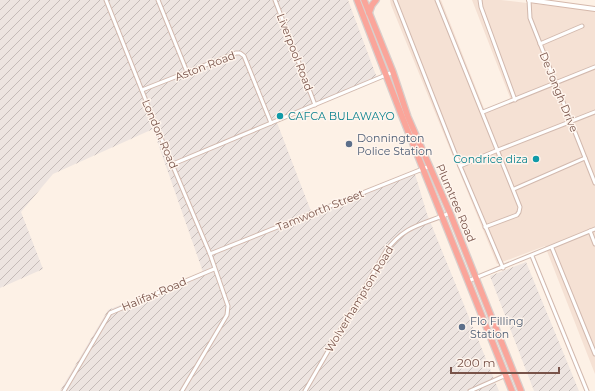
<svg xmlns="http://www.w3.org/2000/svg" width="595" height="391" viewBox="0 0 595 391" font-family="Montserrat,sans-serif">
	<defs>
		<pattern id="industrial-furrows" width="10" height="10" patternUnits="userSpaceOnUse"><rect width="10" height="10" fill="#ede4e0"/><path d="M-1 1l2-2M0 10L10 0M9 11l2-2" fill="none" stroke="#c5bbb8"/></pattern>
	</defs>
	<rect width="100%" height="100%" fill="#fdf1e6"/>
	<!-- residential -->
	<path fill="#f5e1d4" d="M390,0H441L485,111L511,100L472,0H501L595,11V374L545,246L497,264L391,5Z"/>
	<!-- industrial -->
	<g fill="url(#industrial-furrows)">
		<path d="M0,0H348L377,78L276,120L312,214L415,174L427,214L499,391H60L108,310L203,272L153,129L53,174L21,212L43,269L0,288Z"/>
		<path d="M526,262L579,391H534L490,276Z"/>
	</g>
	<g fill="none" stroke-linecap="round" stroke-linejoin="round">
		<!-- street casing -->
		<g stroke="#d2b9ae" stroke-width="5">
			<g id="street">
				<path d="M106,0L156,126L210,254L228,306L227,315L182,391"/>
				<path d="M158,0L187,72"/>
				<path d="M275,0L315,105"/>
				<path d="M395,0L460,166L503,268"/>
				<path d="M437,0L520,207L519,212L517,215L485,227"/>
				<path d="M480,0L481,7L515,100"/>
				<path d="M529,0L530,18L595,183"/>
				<path d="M540,44L582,26"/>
				<path d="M142,90L236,53H240L244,56L271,123"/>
				<path d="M483,112L595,67"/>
				<path d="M173,164L393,72"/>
				<path d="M460,166L498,150L595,112"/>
				<path d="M514,189L585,158"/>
				<path d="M590,231L595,244"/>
				<path d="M552,248L595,354"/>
				<path d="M210,254L430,166"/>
				<path d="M532,256L587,391"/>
				<path d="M468,281L595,229"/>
				<path d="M64,391L110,313L214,269"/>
				<path d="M305,391L386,251C405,225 422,225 450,213"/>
				<path d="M470,391L513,372"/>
			</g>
		</g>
		<!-- secondary casing -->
		<g stroke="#d5b8ab" stroke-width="6">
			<path id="secondary" d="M529,0L595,9"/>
		</g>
		<!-- highway casing -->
		<g stroke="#d9cfcc" stroke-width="8">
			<g id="highway">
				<path d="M357,0L403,119L512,391"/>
				<path d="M364,0L393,72L408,117L450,213L521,391"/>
				<path d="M369,13L372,5L376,0"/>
			</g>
		</g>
		<!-- street -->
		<use href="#street" stroke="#fff" stroke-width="3"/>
		<!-- secondary -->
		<use href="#secondary" stroke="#fff" stroke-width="4"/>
		<!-- highway -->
		<use href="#highway" stroke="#faa59a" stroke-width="5.5"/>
	</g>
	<!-- markers -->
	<g fill="#0f9aa8" stroke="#fff5ed" stroke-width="1.5">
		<circle cx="280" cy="116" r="4"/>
		<circle cx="536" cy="159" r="4"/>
	</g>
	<g fill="#5c6f8a" stroke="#fff5ed" stroke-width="1.5">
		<circle cx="349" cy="144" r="4"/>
		<circle cx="462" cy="327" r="4"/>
	</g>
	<g text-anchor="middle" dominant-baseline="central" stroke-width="3" stroke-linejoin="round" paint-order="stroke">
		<!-- street labels -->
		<g font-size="11" fill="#785349" stroke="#fff5ed">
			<text transform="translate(295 52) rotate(69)">Liverpool Road</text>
			<text transform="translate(205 66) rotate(-21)">Aston Road</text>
			<text transform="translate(559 92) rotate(68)">De Jongh Drive</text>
			<text transform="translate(160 134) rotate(67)">London Road</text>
			<text transform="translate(456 203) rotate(67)">Plumtree Road</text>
			<text transform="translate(320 210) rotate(-22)">Tamworth Street</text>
			<text transform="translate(154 294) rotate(-23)">Halifax Road</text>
			<text transform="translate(359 299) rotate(-59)">Wolverhampton Road</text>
		</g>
		<!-- culture labels -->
		<g font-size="11" fill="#0d838f" stroke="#fff5ed" text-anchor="start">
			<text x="288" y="116">CAFCA BULAWAYO</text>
			<text x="528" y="159" text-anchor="end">Condrice diza</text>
		</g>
		<!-- service labels -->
		<g font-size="11" fill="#4e5e75" stroke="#fff5ed" text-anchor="start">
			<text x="357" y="138">Donnington<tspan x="357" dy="13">Police Station</tspan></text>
			<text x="470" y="321">Flo Filling<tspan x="470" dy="13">Station</tspan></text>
		</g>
	</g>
	<!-- scale -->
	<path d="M451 367v6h108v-6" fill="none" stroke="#785349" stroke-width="2"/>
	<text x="457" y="367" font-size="12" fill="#785349" stroke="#fff5ed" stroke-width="3" paint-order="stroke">200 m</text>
</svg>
